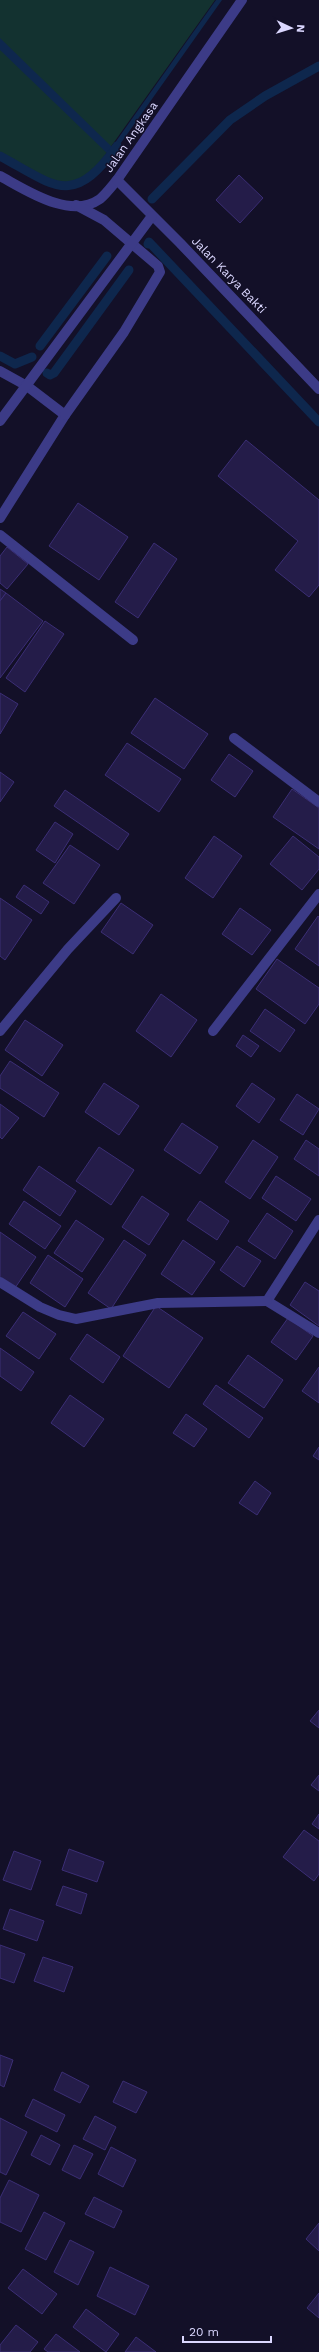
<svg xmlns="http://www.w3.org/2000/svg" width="319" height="2352" viewBox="0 0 319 2352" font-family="'Work Sans',sans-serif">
	<rect width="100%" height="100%" fill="#131028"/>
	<!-- green -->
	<path fill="#133230" d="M0,0H215L100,162C96,167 91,173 85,178C59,199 23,171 0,158Z"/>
	<!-- water -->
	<path fill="#0e274d" d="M216,0H222L111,157L0,50V38L112,147Z"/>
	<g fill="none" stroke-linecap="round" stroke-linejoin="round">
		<!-- stream -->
		<g stroke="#0e274d" stroke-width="9">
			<path d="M0,156C55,186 73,208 117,146"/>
			<path d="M152,199L230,120L265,96L319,66"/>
			<path d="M148,244L149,242L319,422"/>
			<path d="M40,346L107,256"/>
			<path d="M0,356L15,364L32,357"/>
			<path d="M47,373L50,375L54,373L129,270"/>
		</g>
	</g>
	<!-- building -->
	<g fill="#241c49" stroke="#3b2e75">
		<path d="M239,175L263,198L240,223L216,200Z"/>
		<path d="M246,440L319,500V585L309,597L275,570L298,541L218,476Z"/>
		<path d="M78,503L128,537L99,580L49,546Z"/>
		<path d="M154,543L177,559L138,618L115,602Z"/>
		<path d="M7,547L28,564L7,589L0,583V556Z"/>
		<path d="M0,589L6,593L0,601Z"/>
		<path d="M6,593L43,621L0,678V601Z"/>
		<path d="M45,621L64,634L25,692L6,678Z"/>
		<path d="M0,693L18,704L0,734Z"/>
		<path d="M155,698L208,734L184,769L131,733Z"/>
		<path d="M127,743L181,779L159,812L105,775Z"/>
		<path d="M229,754L253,771L235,797L211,780Z"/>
		<path d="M0,772L14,782L0,802Z"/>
		<path d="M292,789L319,808V849L273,817Z"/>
		<path d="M65,790L129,834L118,850L54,806Z"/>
		<path d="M55,822L73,834L55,863L36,850Z"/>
		<path d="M214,836L242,856L213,898L185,878Z"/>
		<path d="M293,836L319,857V869L302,890L270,864Z"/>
		<path d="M70,845L100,865L74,904L43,883Z"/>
		<path d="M24,885L49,902L41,914L16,897Z"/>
		<path d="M0,898L32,920L5,960L0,956Z"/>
		<path d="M121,903L153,925L133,954L101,932Z"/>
		<path d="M240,908L271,930L252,955L222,934Z"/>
		<path d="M318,916L319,917V966L295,949Z"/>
		<path d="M277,959L319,988V1004L305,1024L256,989Z"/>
		<path d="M161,994L197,1020L171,1057L136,1031Z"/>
		<path d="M265,1009L295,1030L280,1052L250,1031Z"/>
		<path d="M25,1020L63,1045L42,1076L5,1050Z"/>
		<path d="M243,1035L259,1046L251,1057L236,1046Z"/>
		<path d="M10,1061L59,1093L44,1117L0,1088V1076Z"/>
		<path d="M104,1083L139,1106L119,1135L85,1112Z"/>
		<path d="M252,1083L275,1099L259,1123L236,1106Z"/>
		<path d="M297,1094L319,1109L303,1135L280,1120Z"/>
		<path d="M0,1104L19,1118L2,1139L0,1137Z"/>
		<path d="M182,1123L218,1147L200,1174L164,1150Z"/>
		<path d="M253,1140L278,1157L250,1199L225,1182Z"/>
		<path d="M306,1140L319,1149V1176L294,1159Z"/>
		<path d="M99,1147L134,1170L111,1205L76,1181Z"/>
		<path d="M39,1166L76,1191L60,1216L23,1190Z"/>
		<path d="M276,1176L311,1199L296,1221L262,1198Z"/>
		<path d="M142,1196L169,1214L149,1245L122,1227Z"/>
		<path d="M24,1201L61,1226L45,1249L9,1224Z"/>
		<path d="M200,1201L229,1221L217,1240L187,1220Z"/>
		<path d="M267,1213L293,1231L275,1259L248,1241Z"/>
		<path d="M76,1220L104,1239L82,1272L54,1253Z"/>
		<path d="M0,1232L36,1257L15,1288L0,1278Z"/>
		<path d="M124,1240L146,1255L111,1309L88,1293Z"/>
		<path d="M183,1240L215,1262L192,1295L161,1274Z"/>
		<path d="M237,1246L261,1261L244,1287L220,1270Z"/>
		<path d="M48,1255L83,1279L65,1307L30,1283Z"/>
		<path d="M305,1282L319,1291V1326L290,1305Z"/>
		<path d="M156,1306L203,1338L169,1388L123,1356Z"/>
		<path d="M23,1312L56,1334L39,1359L6,1336Z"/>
		<path d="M288,1318L313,1336L296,1360L271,1342Z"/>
		<path d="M87,1334L120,1357L103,1383L70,1359Z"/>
		<path d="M0,1348L34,1372L21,1391L0,1376Z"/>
		<path d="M248,1355L283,1380L264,1408L228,1383Z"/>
		<path d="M319,1367V1403L302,1391Z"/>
		<path d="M216,1385L263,1418L249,1438L203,1404Z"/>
		<path d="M70,1395L104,1419L84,1447L51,1423Z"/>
		<path d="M186,1414L207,1429L194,1447L173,1433Z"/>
		<path d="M319,1447V1460L313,1456Z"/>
		<path d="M255,1481L271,1493L257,1515L239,1503Z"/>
		<path d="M319,1710V1728L310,1721Z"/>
		<path d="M319,1775V1791L311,1785Z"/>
		<path d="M319,1814V1829L312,1824Z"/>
		<path d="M304,1830L319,1841V1874L314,1881L283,1857Z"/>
		<path d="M69,1849L104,1862L97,1882L62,1870Z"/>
		<path d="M14,1851L41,1861L31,1890L3,1880Z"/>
		<path d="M63,1886L87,1894L81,1914L56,1905Z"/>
		<path d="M10,1909L44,1921L37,1941L3,1929Z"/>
		<path d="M0,1945L25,1954L14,1983L0,1978Z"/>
		<path d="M43,1957L73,1967L64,1992L34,1981Z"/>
		<path d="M0,2055L13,2060L4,2087L0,2085Z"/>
		<path d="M62,2072L89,2086L80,2103L54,2090Z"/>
		<path d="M123,2081L147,2092L136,2113L113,2102Z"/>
		<path d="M33,2099L65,2115L57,2132L25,2116Z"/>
		<path d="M95,2116L116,2127L105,2150L83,2139Z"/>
		<path d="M0,2118L27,2132L6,2175L0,2172Z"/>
		<path d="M41,2135L60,2145L50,2165L31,2155Z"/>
		<path d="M74,2145L93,2154L80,2179L62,2170Z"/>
		<path d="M111,2147L136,2160L123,2187L98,2174Z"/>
		<path d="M9,2180L39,2195L21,2232L0,2222V2198Z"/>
		<path d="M94,2197L122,2211L114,2228L85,2214Z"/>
		<path d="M44,2212L65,2223L46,2260L25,2249Z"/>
		<path d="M319,2223V2251L306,2239Z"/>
		<path d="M70,2240L94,2252L78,2285L54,2272Z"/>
		<path d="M110,2267L149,2286L135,2315L97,2296Z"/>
		<path d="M23,2269L57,2294L42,2314L8,2288Z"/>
		<path d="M319,2293V2318L307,2308Z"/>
		<path d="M86,2309L119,2334L106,2352L73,2327Z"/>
		<path d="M16,2325L38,2342L30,2352H0V2345Z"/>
		<path d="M56,2334L80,2352H48L44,2349Z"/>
		<path d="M136,2337L156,2352H125Z"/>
	</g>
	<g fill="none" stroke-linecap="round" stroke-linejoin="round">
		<!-- minor -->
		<g stroke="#3c3b87" stroke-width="10">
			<path d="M0,176C26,190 70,220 100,199C106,194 112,186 117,180L242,0"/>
			<path d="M117,180L180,243L319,389"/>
			<path d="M0,371L27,386L65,415L0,518"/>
			<path d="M65,415L124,332L160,272L158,266L104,220L76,205"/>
			<path d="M0,421L152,216"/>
			<path d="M0,535L133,640"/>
			<path d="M234,738L319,802"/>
			<path d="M0,1031L68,949L116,898"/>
			<path d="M213,1031L319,894"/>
			<path d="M319,1220L267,1301L319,1333"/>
			<path d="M0,1282L40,1307L59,1315L76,1319L158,1303L267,1301"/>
		</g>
	</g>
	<g text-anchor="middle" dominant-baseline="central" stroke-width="3" stroke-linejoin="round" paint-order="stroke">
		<!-- street labels -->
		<g font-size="12" fill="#dbd7ff" stroke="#131028">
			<text transform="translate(131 137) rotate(-55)">Jalan Angkasa</text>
			<text transform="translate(229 275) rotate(46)">Jalan Karya Bakti</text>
		</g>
	</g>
	<!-- north arrow -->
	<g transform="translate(291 28) rotate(94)" stroke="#131028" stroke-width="3" paint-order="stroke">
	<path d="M0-3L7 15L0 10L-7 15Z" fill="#dbd7ff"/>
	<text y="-6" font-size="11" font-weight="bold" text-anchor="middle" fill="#dbd7ff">N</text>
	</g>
	<!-- scale -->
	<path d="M183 2336v6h88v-6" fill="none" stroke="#dbd7ff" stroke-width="2"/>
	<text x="189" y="2336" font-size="12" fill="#dbd7ff" stroke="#131028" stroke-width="3" paint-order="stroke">20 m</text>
</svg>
